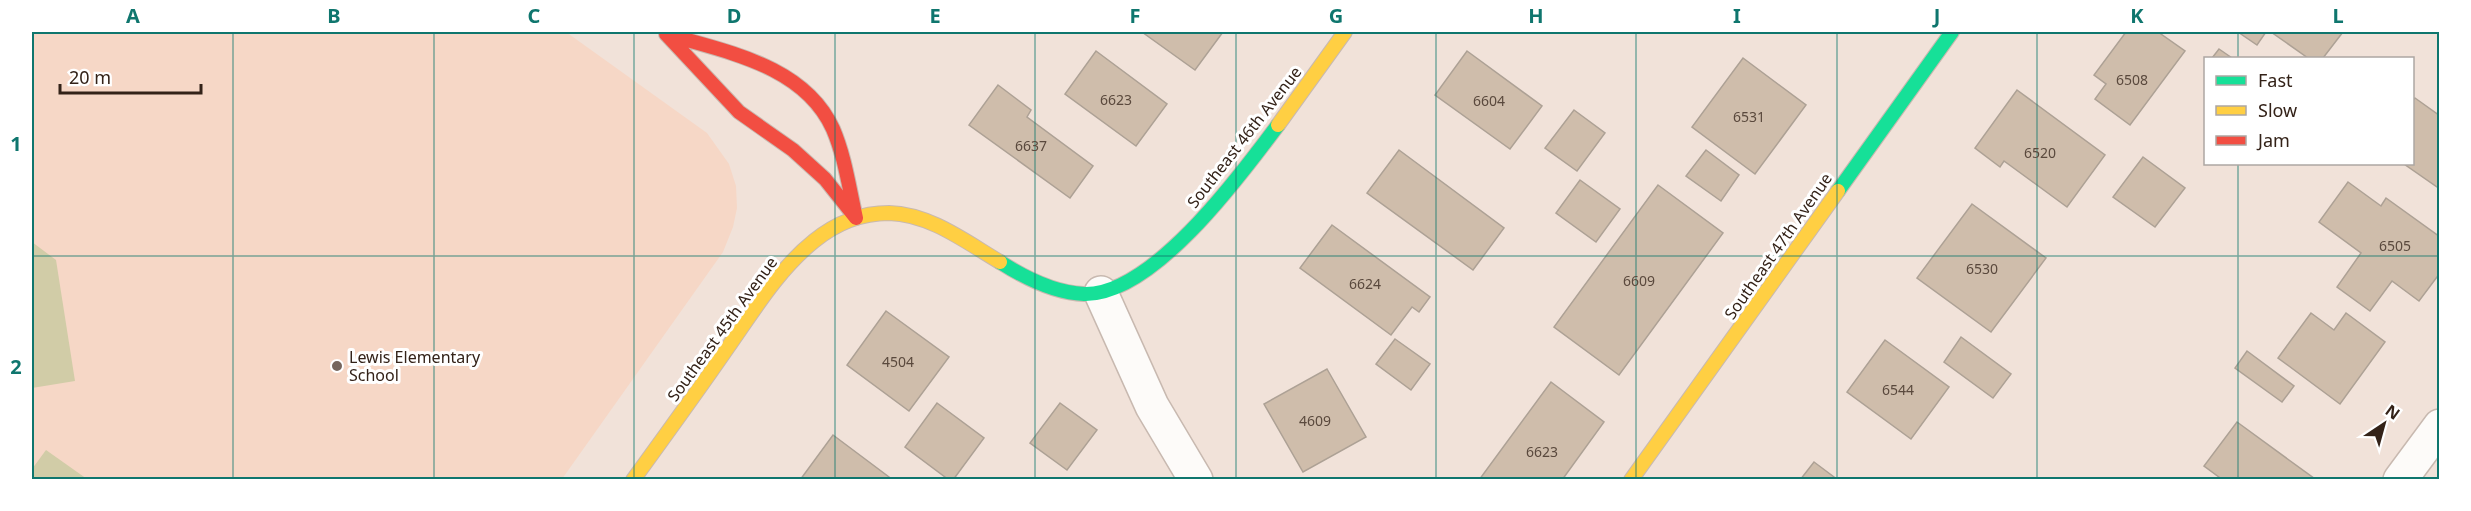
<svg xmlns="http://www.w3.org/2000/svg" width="2471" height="511" viewBox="0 0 2471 511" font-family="'Noto Sans',sans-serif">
	<rect width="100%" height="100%" fill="#f1e2d9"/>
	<!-- built -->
	<path fill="#f6d7c6" d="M32,32H566L707,133L729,164L736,186L737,208L733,227L723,252L562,479H32Z"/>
	<!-- green -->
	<g fill="#d1cca7">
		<path d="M32,242L56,260L75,381L32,388Z"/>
		<path d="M46,450L87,479H32V469Z"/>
	</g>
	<!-- building -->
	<g fill="#cfbdab" stroke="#ada195" stroke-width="1.5">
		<path d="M1142,32H1223L1195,70Z"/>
		<path d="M2126,32H2158L2185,51L2130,125L2095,99L2106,84L2094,75Z"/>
		<path d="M2238,32H2266L2257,45Z"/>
		<path d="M2271,32H2343L2323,58H2308Z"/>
		<path d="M2219,49L2232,58H2212Z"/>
		<path d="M1096,51L1167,104L1136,146L1065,94Z"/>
		<path d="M1467,51L1542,106L1510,149L1435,95Z"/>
		<path d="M1743,58L1806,105L1755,174L1692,127Z"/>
		<path d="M998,85L1031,110L1027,117L1093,166L1070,198L969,125Z"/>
		<path d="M2017,90L2105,155L2067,207L2004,161L2000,167L1975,148Z"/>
		<path d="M2415,98L2440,116V189L2404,164H2412V101Z"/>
		<path d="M1574,110L1605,133L1577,171L1545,148Z"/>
		<path d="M1399,150L1504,228L1473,270L1367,193Z"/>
		<path d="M1706,150L1739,175L1721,201L1686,176Z"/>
		<path d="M2143,157L2185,188L2155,227L2113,197Z"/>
		<path d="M1580,180L1620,209L1596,242L1556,213Z"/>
		<path d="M2348,182L2381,206L2386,198L2440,237V273L2419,301L2392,281L2370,311L2337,287L2361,253L2319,222Z"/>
		<path d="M1658,185L1723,233L1619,375L1554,327Z"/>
		<path d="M1972,204L2046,258L1991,332L1917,278Z"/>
		<path d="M1332,225L1430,297L1419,312L1412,307L1391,335L1300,268Z"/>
		<path d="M886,311L949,357L909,411L847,365Z"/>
		<path d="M2311,313L2334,330L2346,313L2385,342L2340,404L2278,358Z"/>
		<path d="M1961,337L2011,374L1993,398L1944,362Z"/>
		<path d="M1395,339L1430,364L1411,390L1376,364Z"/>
		<path d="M1885,340L1949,387L1911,439L1847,392Z"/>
		<path d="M2247,351L2294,386L2282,402L2235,368Z"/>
		<path d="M1327,369L1366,437L1303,472L1264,404Z"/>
		<path d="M1551,382L1604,422L1562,480H1479Z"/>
		<path d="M937,403L984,438L953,480H949L905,447Z"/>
		<path d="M1060,403L1097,430L1067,470L1030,443Z"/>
		<path d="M2237,422L2315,479V480H2223L2204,466Z"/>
		<path d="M833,435L893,480H800Z"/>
		<path d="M1814,462L1838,480H1800Z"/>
	</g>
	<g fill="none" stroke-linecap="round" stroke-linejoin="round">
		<!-- street casing -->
		<g stroke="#c8b9b0" stroke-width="36">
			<g id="street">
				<path d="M1101,293L1152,406L1196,480"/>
				<path d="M2400,480L2440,426"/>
			</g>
		</g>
		<!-- fast casing -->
		<g stroke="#c8b9b0" stroke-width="16">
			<g id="fast">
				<path d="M1838,191L1952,32"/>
				<path d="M1000,262C1025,278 1054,293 1084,294C1152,296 1240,176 1278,125"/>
			</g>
		</g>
		<!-- slow casing -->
		<g stroke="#c8b9b0" stroke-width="16">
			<g id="slow">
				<path d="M1278,125L1345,32"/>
				<path d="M633,480C665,436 697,392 728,347C754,310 778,270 814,241C835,224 861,213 889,213C930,214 966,242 1000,262"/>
				<path d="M1631,480L1838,191"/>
			</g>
		</g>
		<!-- jam casing -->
		<g stroke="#c8b9b0" stroke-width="16">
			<path id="jam" d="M666,34C726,52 804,65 833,129C845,157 849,188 856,218L825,179L793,150L739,112Z"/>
		</g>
		<!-- street -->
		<use href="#street" stroke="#fdfbf9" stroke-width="33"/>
		<!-- fast -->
		<use href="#fast" stroke="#16e098" stroke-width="14"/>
		<!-- slow -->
		<use href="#slow" stroke="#ffcf43" stroke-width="14"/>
		<!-- jam -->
		<use href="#jam" stroke="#f24e42" stroke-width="14"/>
	</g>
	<!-- grid -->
	<path fill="none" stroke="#0f766e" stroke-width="1.5" stroke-opacity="0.55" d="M233,32V480M434,32V480M634,32V480M835,32V480M1035,32V480M1236,32V480M1436,32V480M1636,32V480M1837,32V480M2037,32V480M2238,32V58M2238,164V480M32,256H2440"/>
	<!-- markers -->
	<circle fill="#76655c" stroke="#fff" stroke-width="2" cx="337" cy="366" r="6"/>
	<g text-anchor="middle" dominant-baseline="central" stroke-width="6" stroke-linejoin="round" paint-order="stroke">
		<!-- number labels -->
		<g font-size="14" fill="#5a493d">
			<text x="2132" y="79">6508</text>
			<text x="1116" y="99">6623</text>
			<text x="1489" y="100">6604</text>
			<text x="1749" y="116">6531</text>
			<text x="1031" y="145">6637</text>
			<text x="2040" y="152">6520</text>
			<text x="2395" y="245">6505</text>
			<text x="1982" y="268">6530</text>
			<text x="1639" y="280">6609</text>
			<text x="1365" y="283">6624</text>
			<text x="898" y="361">4504</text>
			<text x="1898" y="389">6544</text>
			<text x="1315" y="420">4609</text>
			<text x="1542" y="451">6623</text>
		</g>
		<!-- street labels -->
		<g font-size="16" fill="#332218" stroke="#fff">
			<text transform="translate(1244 137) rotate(-52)">Southeast 46th Avenue</text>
			<text transform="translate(1778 246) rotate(-55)">Southeast 47th Avenue</text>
			<text transform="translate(722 329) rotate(-54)">Southeast 45th Avenue</text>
		</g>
		<!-- poi labels -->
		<g font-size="16" fill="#332218" stroke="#fff" text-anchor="start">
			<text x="349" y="357">Lewis Elementary<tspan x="349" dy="18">School</tspan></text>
		</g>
	</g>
	<!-- border -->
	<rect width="2471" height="511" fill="none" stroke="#ffffff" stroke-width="66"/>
	<!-- legend -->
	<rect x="2204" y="57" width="210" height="108" fill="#ffffff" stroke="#ada7a3" stroke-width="1.5"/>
	<rect x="2216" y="76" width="30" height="9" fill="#16e098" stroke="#ada7a3" stroke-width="1.5"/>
	<text x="2258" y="87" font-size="18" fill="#332218">Fast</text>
	<rect x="2216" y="106" width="30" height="9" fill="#ffcf43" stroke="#ada7a3" stroke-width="1.5"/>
	<text x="2258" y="117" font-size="18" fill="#332218">Slow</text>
	<rect x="2216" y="136" width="30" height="9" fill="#f24e42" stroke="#ada7a3" stroke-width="1.5"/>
	<text x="2258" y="147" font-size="18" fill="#332218">Jam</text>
	<!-- north arrow -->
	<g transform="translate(2384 424) rotate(36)" stroke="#ffffff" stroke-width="4.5" paint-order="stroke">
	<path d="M0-4.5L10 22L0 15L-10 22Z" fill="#332218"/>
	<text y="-9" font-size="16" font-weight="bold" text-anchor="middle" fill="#332218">N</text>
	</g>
	<!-- scale -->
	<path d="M60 84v9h141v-9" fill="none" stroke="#332218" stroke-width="3"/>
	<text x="69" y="84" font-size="18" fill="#332218" stroke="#ffffff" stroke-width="4.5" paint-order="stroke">20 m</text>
	<rect x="33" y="33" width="2405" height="445" fill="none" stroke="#0f766e" stroke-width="2"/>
	<g font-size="20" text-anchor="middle" font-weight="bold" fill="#0f766e">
		<text x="133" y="23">A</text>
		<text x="334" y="23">B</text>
		<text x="534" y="23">C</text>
		<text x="734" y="23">D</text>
		<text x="935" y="23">E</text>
		<text x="1135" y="23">F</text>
		<text x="1336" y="23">G</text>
		<text x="1536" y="23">H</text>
		<text x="1737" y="23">I</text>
		<text x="1937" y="23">J</text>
		<text x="2137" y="23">K</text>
		<text x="2338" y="23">L</text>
		<text x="16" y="151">1</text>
		<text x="16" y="374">2</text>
	</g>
</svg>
